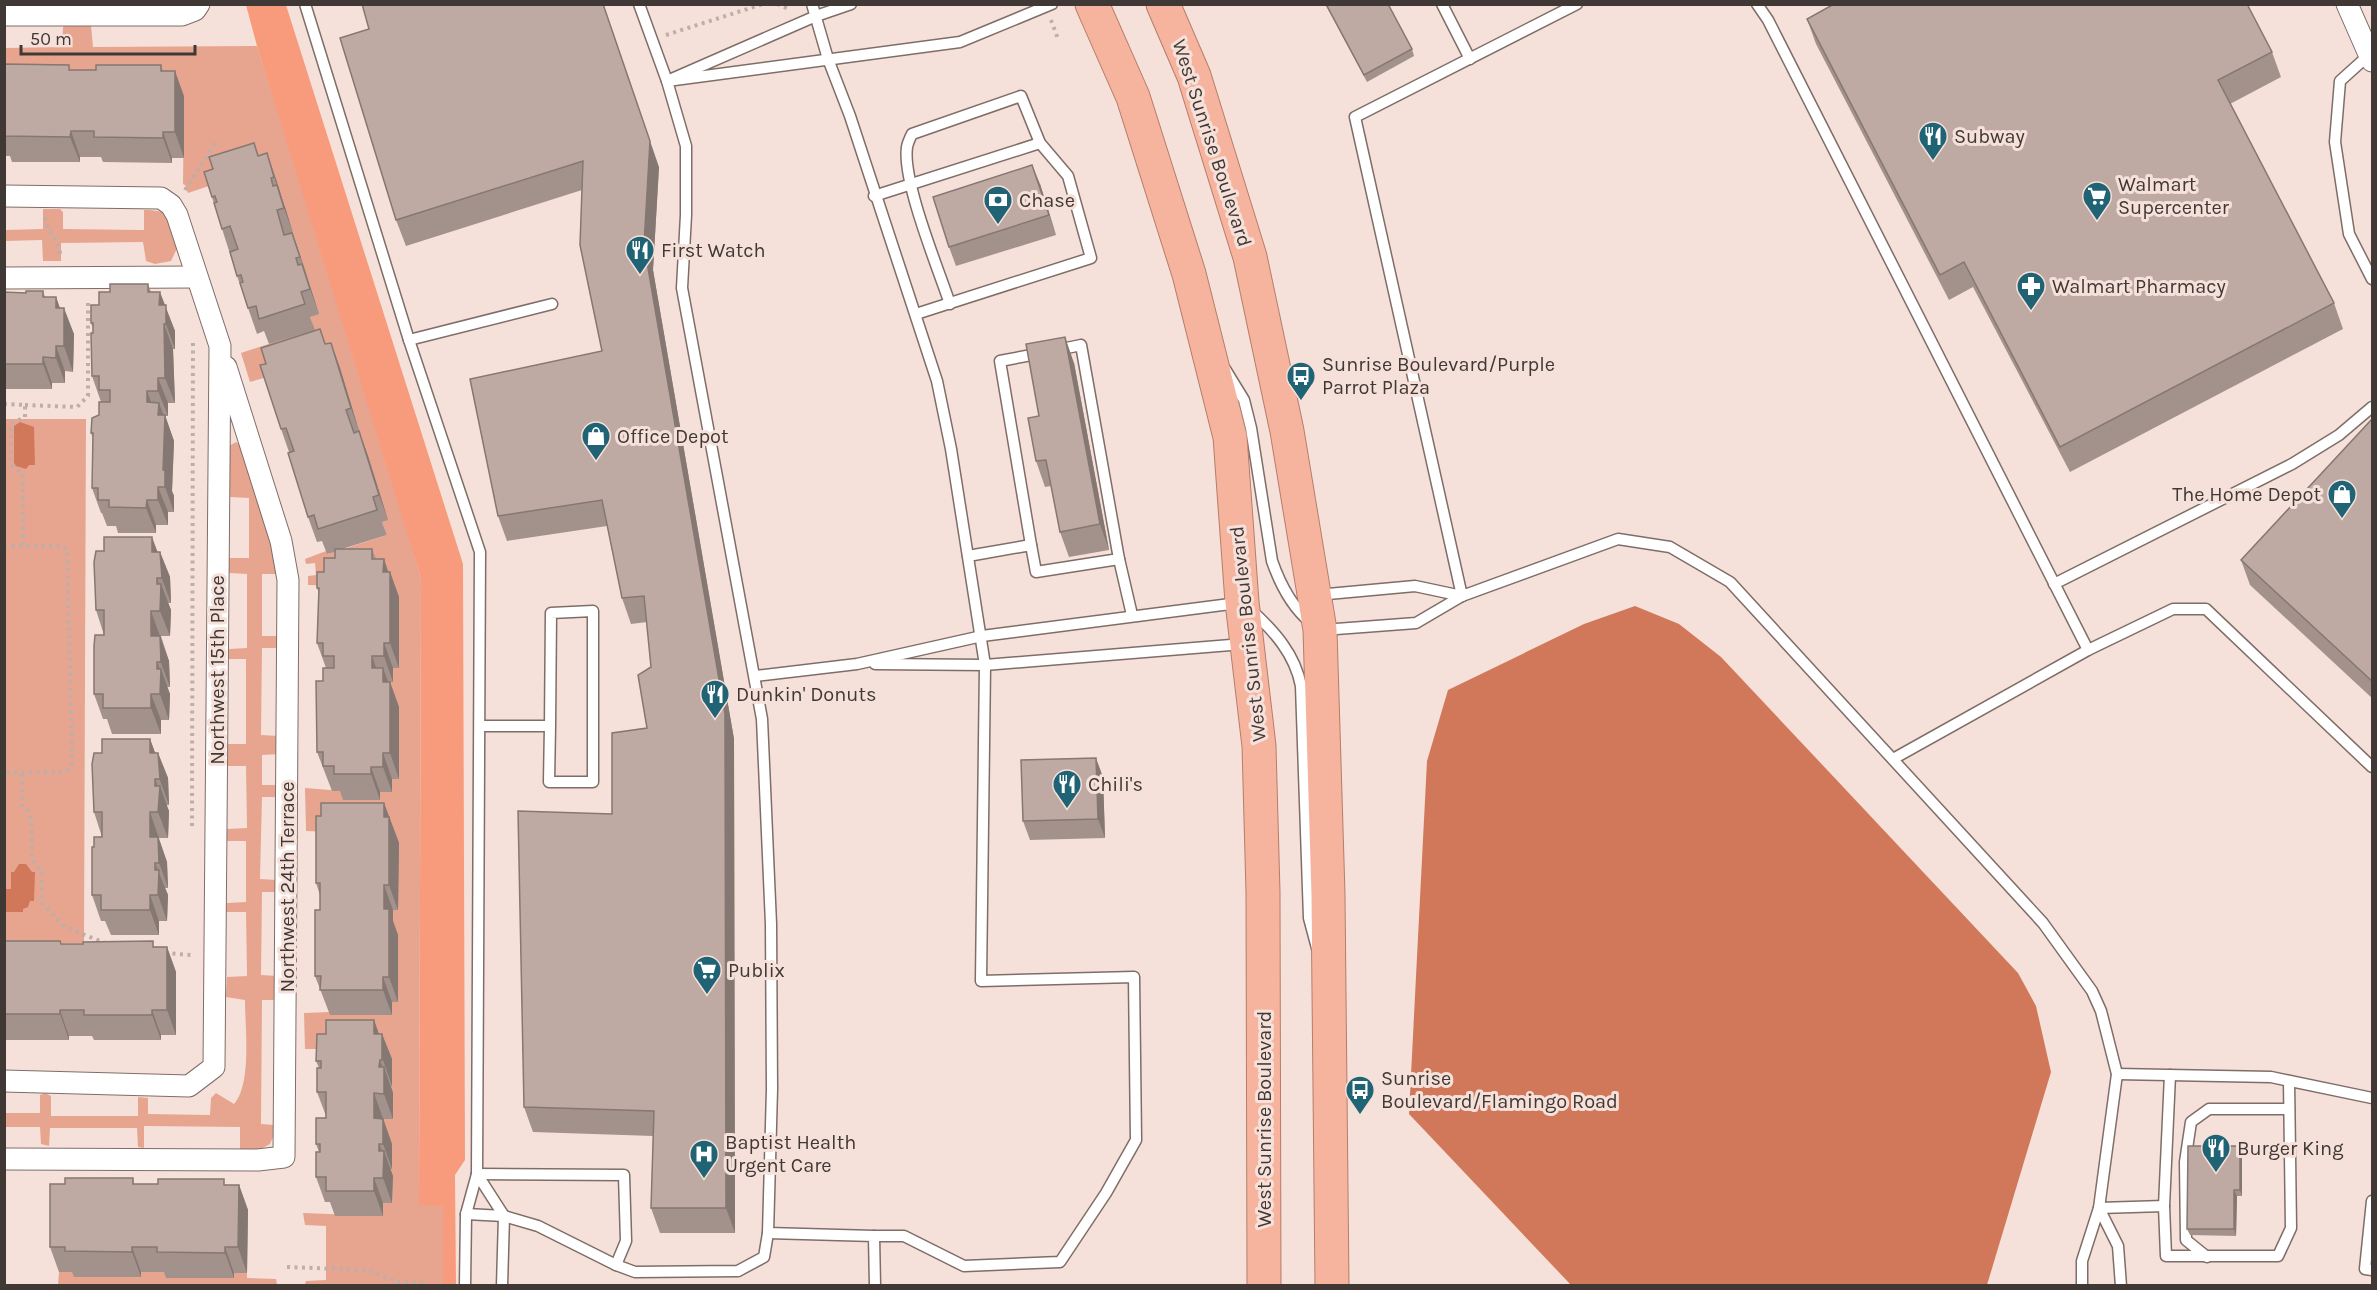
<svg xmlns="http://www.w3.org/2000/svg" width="2377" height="1290" viewBox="0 0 2377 1290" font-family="Karla,sans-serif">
	<rect width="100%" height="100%" fill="#f6e1da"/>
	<!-- green -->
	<g fill="#e7a58f">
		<path d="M72,21L91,25L93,47L257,46L353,347L421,578L419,1205H443V1285H58L59,1272H74V1277H141V1272H166V1278H233L234,1273H247V1278L276,1279L277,1284H305L306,1281L326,1280V1226L305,1225L303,1213L383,1216V1203H392L393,1177L388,1169H392V1144H384V1119H393V1093L335,1049H305L304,1013L330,1012V1015H392V1002H398V935H393V910H398L330,832L306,831L305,788L343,791L344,800H380V792H392V779H399V707L333,586L308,585V576L316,575L315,563L306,564L305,559L326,551L328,554L387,535L382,522L271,376L250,382L241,353L314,329L310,317L218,183L188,193L185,185L183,184L184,96L5,95L4,48L62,47L63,27Z"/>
		<path d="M43,209H60L63,212V229L144,230V210C173,210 172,218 180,242L171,261L155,264L146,261L143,242L61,243V261H43L42,240L5,241L4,230L43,229Z"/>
		<path d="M5,419H86L84,943H5Z"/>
		<path d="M236,442L240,445L280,574H262V636H280V648H262L261,735L279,736L280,754L262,755V785H280V797H262L260,879L278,880L279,892H262L261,975L278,976V1000H262L261,1124L275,1125L276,1130L270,1144L261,1149L240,1150V1127L144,1126V1148L138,1147L137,1128H50L49,1146L41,1144L40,1127H5L4,1113H40V1095L45,1093L51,1096V1116H138V1097L148,1098V1114L210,1115L211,1098L216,1093L234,1104C252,1083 245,1028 245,1000L226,997L227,977L247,976L246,912H226L227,903L246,902V841H227V829L247,828L246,766H228V744H246V659H228L229,649L247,648V574L229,573V558H249V498L230,497L228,493L229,446Z"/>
	</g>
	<!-- forest -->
	<path fill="#f89b7c" d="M246,5H286L463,564L465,1160L455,1175L456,1285H443V1206L419,1205L421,578L257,46Z"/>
	<!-- water -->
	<g fill="#d1785a">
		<path d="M20,422L34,427L35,465H29L26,469L16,466L14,463V426Z"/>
		<path d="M1635,606L1679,624L1721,657L2018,973L2036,1006L2051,1072L1987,1285H1571L1409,1114L1427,761L1448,690L1584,624Z"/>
		<path d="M19,864H26L32,872H35L34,901H30L28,907L23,909V912H5V889H11V872H14Z"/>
	</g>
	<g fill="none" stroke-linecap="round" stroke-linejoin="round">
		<!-- service casing -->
		<g stroke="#7f6d67" stroke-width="13">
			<g id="service">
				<path d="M305,4L409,340L480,552L477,1174L466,1214L465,1286"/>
				<path d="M639,4L667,81L686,146V215L682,288L762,719L771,924L772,1089L768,1233L874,1236L875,1286"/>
				<path d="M812,4L828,59L850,116L937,381L951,449L985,665L981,981L1134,977L1136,1140L1106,1193L1060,1262L964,1266L904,1236H874"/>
				<path d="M851,4L816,16L667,81L960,42L1052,4"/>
				<path d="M1442,4L1470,59"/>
				<path d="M1577,4L1355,117L1462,596L1618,539L1670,547L1730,582L2043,923L2092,991L2101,1011L2117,1074L2099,1208L2164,1206L2166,1256H2278L2291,1228L2289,1081"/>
				<path d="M1757,4L1768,20L2088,650"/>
				<path d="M2370,54L2340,81L2335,142L2349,234L2372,279"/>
				<path d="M874,196L1040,143"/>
				<path d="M916,314L1091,258L1068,176L1040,143L1021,96L912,134C910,138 908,142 907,147C902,181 938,268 950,304"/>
				<path d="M409,340L552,304"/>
				<path d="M1225,369L1244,400L1251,428L1272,561C1280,584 1291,606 1310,622"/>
				<path d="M1031,545L1000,361L1042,353"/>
				<path d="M968,556L1031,545L1036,572L1119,559L1081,345L1057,350"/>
				<path d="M1119,559L1132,615"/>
				<path d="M2054,584L2292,464L2339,435L2372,407"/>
				<path d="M1317,595L1415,586L1462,596"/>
				<path d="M1251,610C1274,631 1295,654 1301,686L1309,918L1317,948"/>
				<path d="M1323,630L1416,623L1462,596"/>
				<path d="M875,664L985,665L1243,644"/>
				<path d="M755,676L857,664L982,636L1238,603"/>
				<path d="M481,726H550L551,613L593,611V782H549L550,726"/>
				<path d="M1893,759L2088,650L2173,609H2206L2372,767"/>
				<path d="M2117,1074L2271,1077L2372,1098"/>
				<path d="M477,1174L624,1175L626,1241L616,1265"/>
				<path d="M477,1174L504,1216L502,1286"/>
				<path d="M2372,1201L2365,1269L2372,1270"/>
				<path d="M2164,1206L2170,1075"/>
				<path d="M466,1214L504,1216L538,1226L616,1265L635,1272L738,1271L764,1257L768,1233"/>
				<path d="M2207,1257L2186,1240L2185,1162L2191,1122L2209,1109H2289"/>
				<path d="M2082,1286V1261L2099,1208L2118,1246L2121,1286"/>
			</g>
		</g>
		<!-- minor casing -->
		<g stroke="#7f6d67" stroke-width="23">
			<g id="minor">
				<path d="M2347,4L2372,61"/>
				<path d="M4,15H182L195,10L199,4"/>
				<path d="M4,196L161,198L171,205L177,215L220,346L214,1067L189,1086L4,1081"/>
				<path d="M4,278L195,277"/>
				<path d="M4,1159L258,1160L284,1157L288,580L281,541L226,367"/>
			</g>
		</g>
		<!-- trunk casing -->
		<g stroke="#b57d6a" stroke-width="35">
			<g id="trunk">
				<path d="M1092,4L1133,97L1189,274L1230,437L1242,602L1259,746L1263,892L1264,1286"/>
				<path d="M1163,4L1194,76L1250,257L1287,431L1320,630L1328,894L1332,1286"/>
			</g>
		</g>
		<!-- path -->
		<g stroke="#bfaea8" stroke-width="4" stroke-dasharray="3 4.5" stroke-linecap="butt">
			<path d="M777,4L789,9"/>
			<path d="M1051,20L1058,39"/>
			<path d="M666,35L763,4"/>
			<path d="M185,190L215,144L219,143"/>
			<path d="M45,217C46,234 60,236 60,256"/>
			<path d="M4,404L25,405V417L11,424V465L23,474V546"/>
			<path d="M25,405L77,407L88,396V299"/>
			<path d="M4,546H63L67,550L72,756L71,767L65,772L4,773"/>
			<path d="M22,774V805L29,812L31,819L32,859L42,873V903L65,927L105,943"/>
			<path d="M192,826L193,339"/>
			<path d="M165,953L191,955"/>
			<path d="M287,1267L367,1270L399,1282L424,1283"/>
		</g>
		<!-- service -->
		<use href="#service" stroke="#fff" stroke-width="10"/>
		<!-- minor -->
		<use href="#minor" stroke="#fff" stroke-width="21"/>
		<!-- trunk -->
		<use href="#trunk" stroke="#f6b49f" stroke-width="33"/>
	</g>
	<!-- wall -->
	<g fill="#a3928c">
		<path d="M1325,4H1388L1412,49L1414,56L1367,82Z"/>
		<path d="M1807,19L2272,52L2281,77L2230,104L2334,303L2343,329L2070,472L1973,287L1949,300L1816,44Z"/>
		<path d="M369,29L659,167L653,270L734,739L735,1233H660L651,1208L653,1136L533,1132L524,1107L612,814L647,728L651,667L647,622L631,624L622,598L607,526L507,541L498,516L602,351L582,190L406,246L396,220Z"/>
		<path d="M4,64L71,70H96L161,65L163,71L184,96V158H172V163L103,162L101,157H80V162H12L10,156H4Z"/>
		<path d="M254,143L259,156L276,179L293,233V234L301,258L319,314L310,317L315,330L269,344L264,331L257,334L237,276L204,172L213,169Z"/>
		<path d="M1040,184L1056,235L956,266L949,247Z"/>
		<path d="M148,284L151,292L164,305L175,331V349H173L175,403H168V416H165L174,441L172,491L174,496V512H168V525H156V533H118L116,526H107L102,513H101L92,488L93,438L91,433L99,415L101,402L92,376L93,328L91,323L99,305L110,292Z"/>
		<path d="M43,291L45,297H56L60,308L74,334L73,372L65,371V383H52V389H4V292L26,293Z"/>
		<path d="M331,343L340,368L360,434L368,456L388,520L382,522L387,535L342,549H372L376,559H384L388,572H390L399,597V668H393V682H388H390L399,707V779H392V792H380V800H343L340,791H332L317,752L323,681L326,668L317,643L319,593L317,588L324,572L335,558V552L327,554L322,541L317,542L308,517L289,452L281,429L326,344Z"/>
		<path d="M1074,363L1109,550L1069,557L1060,532L1051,486L1045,487L1036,461L1039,416Z"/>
		<path d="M2373,418V699L2250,585L2241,560Z"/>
		<path d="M157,552H160L170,577L171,603H168L171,610L170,636H161L169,661L170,687H167L170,694L169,720H161V734H112L107,719H103L94,694L104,635L96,610Z"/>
		<path d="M150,739L155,753H158L168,778L169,805H166L169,811L168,838H159V840L167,862L168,888H165L168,895L167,921H159V935H111L105,921H101L92,895L94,847L102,837L94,812L102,753Z"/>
		<path d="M1103,777L1105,838L1030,840L1023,821Z"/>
		<path d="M384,803L399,843L398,910H393V921L398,935V1002H392V1015H330L315,976L320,910V895L316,883L321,816Z"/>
		<path d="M4,941L62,944L167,947L176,972V1035H161V1040H94L92,1036H69V1040H4Z"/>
		<path d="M374,1020L379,1034H382L392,1059V1086H391L393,1093V1119H384V1121L392,1144V1169H390L393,1176L392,1203H383V1216H335L330,1202H325L316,1177L319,1152L316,1144L326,1116L317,1092L319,1068L316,1061L326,1034Z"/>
		<path d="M2240,1146L2242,1153V1196H2237L2236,1236L2190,1235L2187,1229Z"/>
		<path d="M133,1178L134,1184L239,1185L248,1210L247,1273H234V1278H166L164,1272H141V1277H74L72,1272H59L50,1247L65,1184Z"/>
	</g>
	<!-- shaded-wall -->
	<g fill="#857772">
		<path d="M603,4L659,167L653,270L734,739L735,1233L726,1208Z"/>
		<path d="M175,71L184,96V158L175,132Z"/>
		<path d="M71,131L80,157V162L70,137Z"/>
		<path d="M163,132L172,158V163L163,138Z"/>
		<path d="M267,153L276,179L283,202L274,177Z"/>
		<path d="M1032,165L1040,184L1056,235L1049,215Z"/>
		<path d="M277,185L286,210L293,233L284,208Z"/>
		<path d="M292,233L301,258L309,282L300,257Z"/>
		<path d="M302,264L311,289L319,314L310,289Z"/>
		<path d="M160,292L175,331V349L159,305Z"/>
		<path d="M56,297L64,320V308L74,334L73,372L64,346L56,308Z"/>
		<path d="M164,324L173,349L175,403L165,378Z"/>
		<path d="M1065,337L1074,363L1109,550L1100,524Z"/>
		<path d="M331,343L340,368L360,434L351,408Z"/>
		<path d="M56,346L65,371V383L56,358Z"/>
		<path d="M43,357L52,383V389L43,364Z"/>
		<path d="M158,378L168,403V416L158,391Z"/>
		<path d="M147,391L156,416L147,402Z"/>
		<path d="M159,403L165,419V415L174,441L172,491L174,496V512L165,487L158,415Z"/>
		<path d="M359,431L368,456L388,520L379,495Z"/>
		<path d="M158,487L168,512V525L158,500Z"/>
		<path d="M147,500L156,525V533L146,508Z"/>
		<path d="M152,537L161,561L160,552L170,577L171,603L152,552Z"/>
		<path d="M384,559L390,577V572L399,597V668L390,643L383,572Z"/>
		<path d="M157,578L161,591V584L171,610L170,636L160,611Z"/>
		<path d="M151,611L169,661L170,687L151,636Z"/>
		<path d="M384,643L393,668V682L384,656Z"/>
		<path d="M372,656L381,682L372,668Z"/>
		<path d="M157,662L161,672V669L170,694L169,720L160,694Z"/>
		<path d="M383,668L390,687V682L399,707V779L390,753L383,682Z"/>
		<path d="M151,694L161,720V734L151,708Z"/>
		<path d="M150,739L159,763L158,753L168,778L169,805L150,753Z"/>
		<path d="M383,753L392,779V792L383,767Z"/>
		<path d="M1096,758L1103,777L1105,838L1098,819Z"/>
		<path d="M371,767L380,792V800L371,774Z"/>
		<path d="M155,779L160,792V786L169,811L168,838L158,812Z"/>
		<path d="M384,803L399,843L398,910L389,885L384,817Z"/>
		<path d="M150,812L167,862L168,888L150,837Z"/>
		<path d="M155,863L168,895L167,921L158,895Z"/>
		<path d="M384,885L393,910V921L398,935V1002L389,977L384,909Z"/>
		<path d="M150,895L159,921V935L150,910Z"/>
		<path d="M167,947L176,972V1035L167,1010Z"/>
		<path d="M383,977L392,1002V1015L383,990Z"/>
		<path d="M60,1010L69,1036V1040L60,1014Z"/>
		<path d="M152,1010L161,1035V1040L152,1015Z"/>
		<path d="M374,1020L382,1043V1034L392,1059V1086L374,1034Z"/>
		<path d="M380,1060L384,1072V1067L393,1093V1119L384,1094L379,1067Z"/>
		<path d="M374,1093L392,1144V1169L374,1118Z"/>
		<path d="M379,1144L384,1156V1151L393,1176L392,1203L383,1178L379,1151Z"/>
		<path d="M2240,1146L2242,1153V1196L2240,1190Z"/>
		<path d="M374,1178L383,1203V1216L374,1191Z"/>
		<path d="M239,1185L248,1210L247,1273L238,1247Z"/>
		<path d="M2234,1190L2237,1196L2236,1236L2234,1229Z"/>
		<path d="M132,1247L141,1272V1277L132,1252Z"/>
		<path d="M225,1247L234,1273V1278L225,1253Z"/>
	</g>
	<!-- building -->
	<g fill="#beaaa3" stroke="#857772" stroke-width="1.5">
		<path d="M362,4H603L650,141L644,245L725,714L726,1208H651L654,1111L524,1107L518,811L612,814V733L647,728L638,675L651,667L644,596L622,598L602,500L498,516L470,379L602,351L580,245L583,161L396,220L340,38L369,29Z"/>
		<path d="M1326,4H1388L1412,49L1364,75Z"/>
		<path d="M1834,4H2247L2272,52L2218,80L2334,303L2060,447L1964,262L1940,275L1807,19Z"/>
		<path d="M4,64L69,65V70H96V65H161V71H175V132H163V138L94,137V131H71L70,137L4,136Z"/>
		<path d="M254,143L258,156L267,153L274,177L271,178L273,186L277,185L284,208L277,210L284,235L292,233L300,257L296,258L298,265L302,264L310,289L301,292L305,304L259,319L256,306L248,308L240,283L243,282L241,275L237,276L230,252L238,249L230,226L222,229L214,203L217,202L215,196L212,197L204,172L213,169L209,157Z"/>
		<path d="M1032,165L1049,215L949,247L933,197Z"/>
		<path d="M110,284H148V292H160L159,305H166V324H164L165,378H158V391H147V402L159,403L158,415H165L163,470H165V487H158V500H147L146,508L109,507V500H98V488H92L93,433H91L92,418L99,415V402H110V390H99V376H92L91,333H93V323H91V305H99V292H110Z"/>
		<path d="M26,291H43V297H56V308H64V346H56V358L43,357V364H4V292L26,293Z"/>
		<path d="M320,329L325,344L331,343L351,408L346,410L354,433L359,431L379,495L373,497L377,510L318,529L314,515L308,517L288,453L294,451L286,428L281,429L260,365L266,364L261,348Z"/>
		<path d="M1065,337L1100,524L1060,532L1046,460L1036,461L1028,418L1039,416L1026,344Z"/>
		<path d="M2373,418V682L2241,560Z"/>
		<path d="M104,537H152V552H160L162,578H157V584H161L160,611H151V636H160L161,662H157V669H161L160,694H151V708H103V694H94V646L95,635H104V610H96L94,562L96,551H104Z"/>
		<path d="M335,549H372V559H384L383,572H390V643H384V656H372V668H383V682H390V753H383V767H371V774H334V766H323V752H317L316,681H323V668H334V656H323V643H317L319,588H317V572H324V558H335Z"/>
		<path d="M102,739H150V753H158L160,779H155V786H160L158,812H150V837H158L159,863H155V870H159L158,895H150V910H101V895H92V847H94V837H102V812H94L92,764L94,753H102Z"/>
		<path d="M1096,758L1098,819L1023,821L1021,760Z"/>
		<path d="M321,803H384V817H389V885H384V909H389V977H383V990H320L321,976H315V910H320V883H316V816H321Z"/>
		<path d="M4,941H60L61,944H83V942L153,941V947H167V1010H152V1015H84V1010H60V1014H4Z"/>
		<path d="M326,1020H374V1034H382V1060H380L379,1067H384V1094L374,1093V1118L383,1119V1144H379V1151H384L383,1178H374V1191H326V1177H316V1152H320V1144H316V1118H326V1092H317V1068H321V1061H316L317,1034H326Z"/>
		<path d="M2188,1146H2240V1190H2234V1229H2187Z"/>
		<path d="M65,1178H133V1184H158V1179H224V1185H239L238,1247H225V1253L157,1252V1247H132V1252L65,1251V1247H50V1184H65Z"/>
	</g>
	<!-- icons -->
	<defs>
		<g id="restaurant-pin" transform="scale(1.5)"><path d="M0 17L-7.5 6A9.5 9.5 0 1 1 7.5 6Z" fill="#1f6375" stroke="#f6e1da"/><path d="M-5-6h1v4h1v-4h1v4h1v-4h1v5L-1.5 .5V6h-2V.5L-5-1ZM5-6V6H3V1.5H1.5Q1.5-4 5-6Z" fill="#fff"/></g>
		<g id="supermarket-pin" transform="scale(1.5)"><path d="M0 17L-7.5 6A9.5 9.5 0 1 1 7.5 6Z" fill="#1f6375" stroke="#f6e1da"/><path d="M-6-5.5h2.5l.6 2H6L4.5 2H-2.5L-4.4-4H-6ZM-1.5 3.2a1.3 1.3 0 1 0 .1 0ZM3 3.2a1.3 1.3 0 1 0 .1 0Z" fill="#fff"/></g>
		<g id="bank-pin" transform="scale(1.5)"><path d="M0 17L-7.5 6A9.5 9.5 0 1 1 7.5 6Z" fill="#1f6375" stroke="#f6e1da"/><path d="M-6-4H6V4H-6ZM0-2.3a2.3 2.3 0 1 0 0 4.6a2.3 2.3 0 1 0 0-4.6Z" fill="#fff"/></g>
		<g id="pharmacy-pin" transform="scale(1.5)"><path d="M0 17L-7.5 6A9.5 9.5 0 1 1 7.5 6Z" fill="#1f6375" stroke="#f6e1da"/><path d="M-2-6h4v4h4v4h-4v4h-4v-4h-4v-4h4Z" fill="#fff"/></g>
		<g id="bus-pin" transform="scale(1.5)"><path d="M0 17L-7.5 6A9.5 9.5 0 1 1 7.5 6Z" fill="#1f6375" stroke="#f6e1da"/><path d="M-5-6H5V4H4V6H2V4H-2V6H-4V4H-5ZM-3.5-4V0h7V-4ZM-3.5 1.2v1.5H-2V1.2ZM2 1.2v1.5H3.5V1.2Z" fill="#fff"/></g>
		<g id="shop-pin" transform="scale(1.5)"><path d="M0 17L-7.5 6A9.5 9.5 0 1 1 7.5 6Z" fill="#1f6375" stroke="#f6e1da"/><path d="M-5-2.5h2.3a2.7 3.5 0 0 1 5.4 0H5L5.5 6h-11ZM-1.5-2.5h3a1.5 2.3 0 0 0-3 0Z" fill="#fff"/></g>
		<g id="hospital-pin" transform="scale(1.5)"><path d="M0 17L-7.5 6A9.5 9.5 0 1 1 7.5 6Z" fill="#1f6375" stroke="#f6e1da"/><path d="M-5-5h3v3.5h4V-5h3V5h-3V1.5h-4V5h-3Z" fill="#fff"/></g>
	</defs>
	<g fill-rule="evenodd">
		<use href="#restaurant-pin" x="1933" y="136"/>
		<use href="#supermarket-pin" x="2097" y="196"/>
		<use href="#bank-pin" x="998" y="200"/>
		<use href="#restaurant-pin" x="640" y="250"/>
		<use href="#pharmacy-pin" x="2031" y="286"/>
		<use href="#bus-pin" x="1301" y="376"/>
		<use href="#shop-pin" x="596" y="436"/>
		<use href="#shop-pin" x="2342" y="494"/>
		<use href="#restaurant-pin" x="715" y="694"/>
		<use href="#restaurant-pin" x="1067" y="784"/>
		<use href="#supermarket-pin" x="707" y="970"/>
		<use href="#bus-pin" x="1360" y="1090"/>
		<use href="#restaurant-pin" x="2216" y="1148"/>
		<use href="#hospital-pin" x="704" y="1154"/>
	</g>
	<g text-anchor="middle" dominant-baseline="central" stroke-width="6" stroke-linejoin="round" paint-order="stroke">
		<!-- poi labels -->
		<g font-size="20" fill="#403835" stroke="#f6e1da" text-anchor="start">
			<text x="1954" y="136">Subway</text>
			<text x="2118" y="184">Walmart<tspan x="2118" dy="23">Supercenter</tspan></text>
			<text x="1019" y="200">Chase</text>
			<text x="661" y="250">First Watch</text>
			<text x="2052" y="286">Walmart Pharmacy</text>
			<text x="1322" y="364">Sunrise Boulevard/Purple<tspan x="1322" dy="23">Parrot Plaza</tspan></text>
			<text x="617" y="436">Office Depot</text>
			<text x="2321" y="494" text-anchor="end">The Home Depot</text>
			<text x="736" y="694">Dunkin' Donuts</text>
			<text x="1088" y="784">Chili's</text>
			<text x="728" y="970">Publix</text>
			<text x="1381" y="1078">Sunrise<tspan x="1381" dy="23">Boulevard/Flamingo Road</tspan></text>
			<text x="725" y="1142">Baptist Health<tspan x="725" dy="23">Urgent Care</tspan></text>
			<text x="2237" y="1148">Burger King</text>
		</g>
		<!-- street labels -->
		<g font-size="20" fill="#403835" stroke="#f6e1da">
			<text transform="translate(1212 143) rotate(72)">West Sunrise Boulevard</text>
			<text transform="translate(1248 634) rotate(-96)">West Sunrise Boulevard</text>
			<text transform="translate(217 670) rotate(-90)">Northwest 15th Place</text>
			<text transform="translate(287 887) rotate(-90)">Northwest 24th Terrace</text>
			<text transform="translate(1264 1119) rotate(-90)">West Sunrise Boulevard</text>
		</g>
	</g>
	<!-- border -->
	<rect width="2377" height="1290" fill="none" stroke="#403835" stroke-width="12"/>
	<!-- scale -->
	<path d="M21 45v9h174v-9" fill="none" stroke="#403835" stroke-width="3"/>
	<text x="30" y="45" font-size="18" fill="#403835" stroke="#f6e1da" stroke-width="4.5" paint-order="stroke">50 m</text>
</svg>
